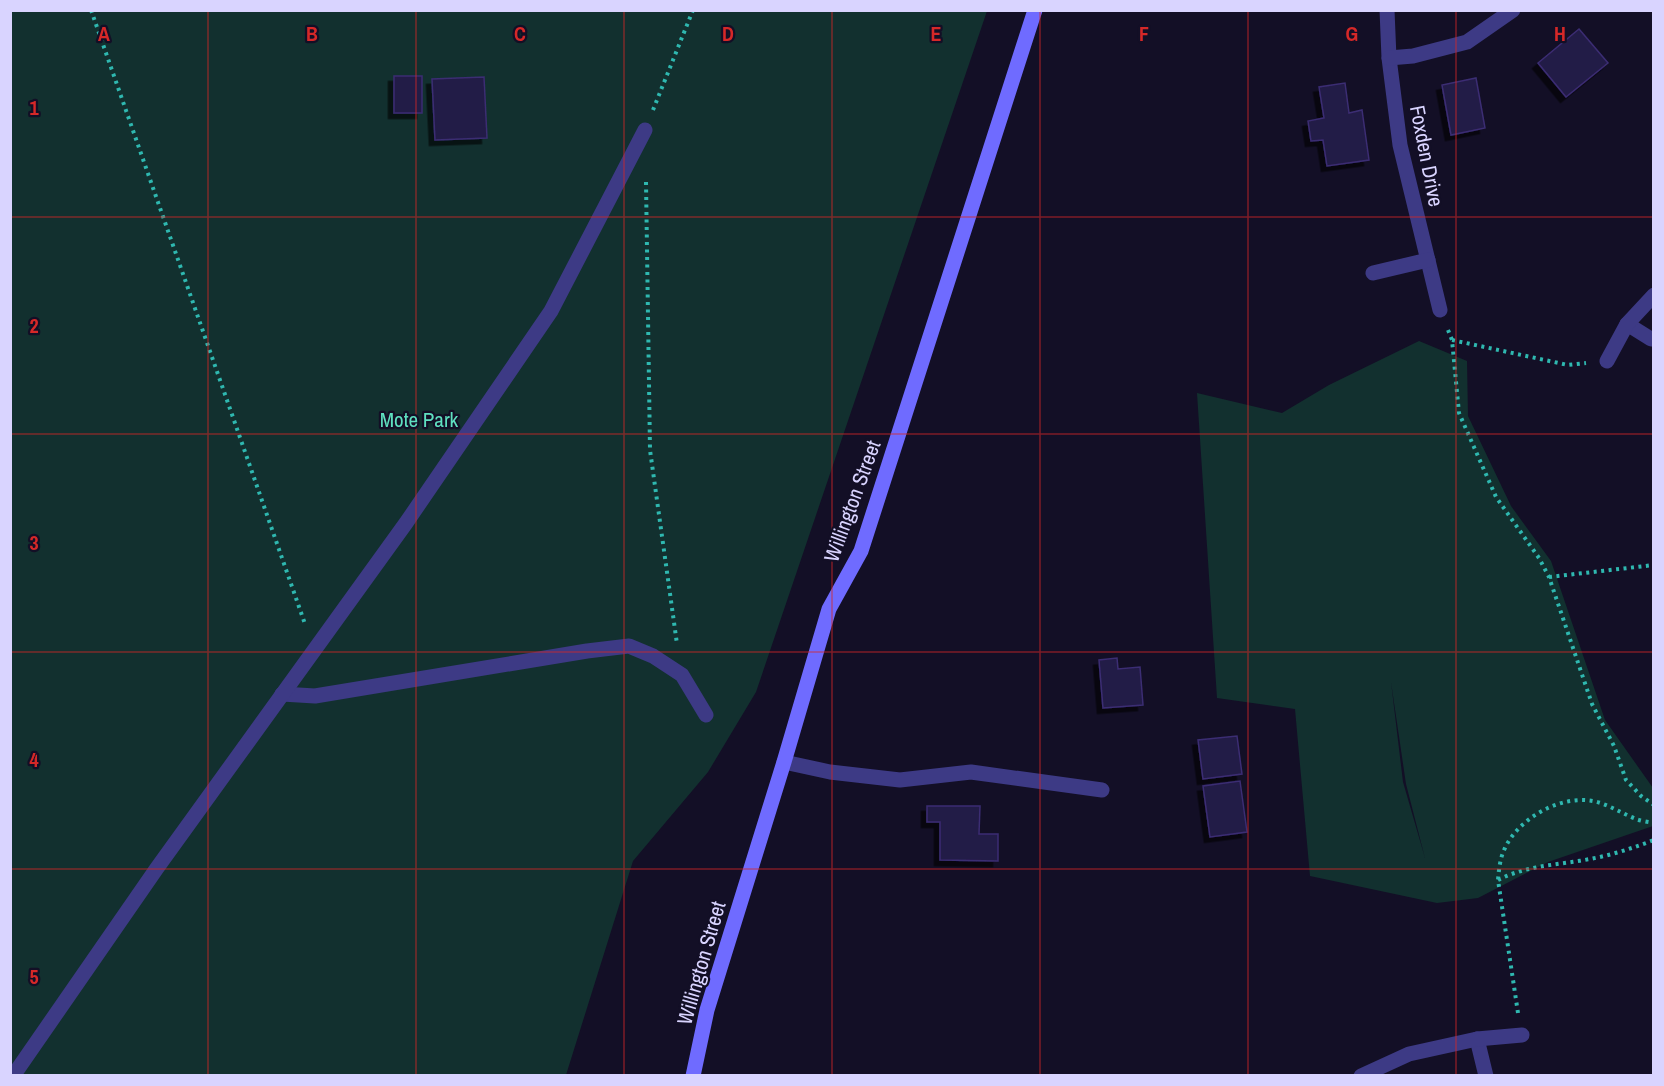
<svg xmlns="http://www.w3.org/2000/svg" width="1664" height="1086" viewBox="0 0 1664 1086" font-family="'Archivo Narrow',sans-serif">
	<defs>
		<filter id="shadow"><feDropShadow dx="-5.5" dy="5.5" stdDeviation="0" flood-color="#0009"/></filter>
	</defs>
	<rect width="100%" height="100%" fill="#130f26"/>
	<!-- green -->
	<g fill="#12302f" fill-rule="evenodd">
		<path d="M10,11H987L756,692L708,772L633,861L566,1075H11Z"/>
		<path d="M1419,341L1467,361L1468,416L1511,506L1551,561L1605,720L1653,788V826L1548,862L1478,898L1437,903L1310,876L1295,709L1217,698L1197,393L1282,413L1329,385ZM1391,682L1406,784L1425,858L1403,782Z"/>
	</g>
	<!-- building -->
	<g fill="#241b47" stroke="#3b2d73" stroke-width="1.5" filter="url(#shadow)">
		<path d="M1579,29L1608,63L1566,97L1538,63Z"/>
		<rect x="394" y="76" width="28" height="37"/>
		<path d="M484,77L487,138L435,140L432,79Z"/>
		<path d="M1476,78L1485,128L1451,135L1442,85Z"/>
		<path d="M1345,83L1349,113L1362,110L1369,160L1327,166L1323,140L1311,141L1308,121L1324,118L1319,87Z"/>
		<path d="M1117,658L1118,669L1140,667L1143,705L1103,708L1099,660Z"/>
		<path d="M1237,736L1242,774L1203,779L1198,740Z"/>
		<path d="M1240,781L1247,832L1210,837L1203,786Z"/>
		<path d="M927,806H980L979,834H998V861L940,860V822H927Z"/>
	</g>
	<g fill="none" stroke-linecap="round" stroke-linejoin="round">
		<!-- path -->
		<g stroke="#2fb8b0" stroke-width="4" stroke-dasharray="3 4.5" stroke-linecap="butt">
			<path d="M91,10L305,624"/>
			<path d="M653,110L693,10"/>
			<path d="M646,182L650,450L677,644"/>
			<path d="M1448,330L1452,340L1459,413L1496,497L1539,558L1549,577L1592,704L1614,746L1626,780L1641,796L1654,805"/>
			<path d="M1452,340L1568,365L1586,363"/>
			<path d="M1549,577L1654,565"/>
			<path d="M1498,880C1527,865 1559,865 1590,859C1612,855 1633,848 1654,840"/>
			<path d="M1518,1013L1498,880C1499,869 1500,858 1505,848C1519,818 1560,795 1593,801C1608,804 1621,813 1636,819C1641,821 1648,822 1654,823"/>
		</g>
		<!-- lane -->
		<g stroke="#3d3a85" stroke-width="15">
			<path d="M282,694L315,696L587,651L629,646L653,656L682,675L706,715"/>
			<path d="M13,1076L157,868L406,523L551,311L645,130"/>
		</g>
		<!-- street -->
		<g stroke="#3d3a85" stroke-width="15">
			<path d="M1387,10L1389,58L1400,145L1440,310"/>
			<path d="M1389,58L1413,56L1467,42L1513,10"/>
			<path d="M1373,273L1428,260"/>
			<path d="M1627,324L1651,339"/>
			<path d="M1607,361L1627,324L1654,295"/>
			<path d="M784,762L830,772L900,780L971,772L1102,790"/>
			<path d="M1477,1039L1486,1076"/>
			<path d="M1361,1076L1409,1054L1477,1039L1522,1035"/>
		</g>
		<!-- secondary -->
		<path stroke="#6f6bff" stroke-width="15" d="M693,1076L707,1010L784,762L829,609L861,551L1035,10"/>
	</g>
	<!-- grid -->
	<path fill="none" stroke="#d62828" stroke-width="1.5" stroke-opacity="0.55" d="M208,10V1076M416,10V1076M624,10V1076M832,10V1076M1040,10V1076M1248,10V1076M1456,10V1076M10,217H1654M10,434H1654M10,652H1654M10,869H1654"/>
	<g text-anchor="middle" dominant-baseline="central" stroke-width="4.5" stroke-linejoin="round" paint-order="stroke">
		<!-- street labels -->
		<g font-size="21" fill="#d9d4ff" stroke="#130f26">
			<text transform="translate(1427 156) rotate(79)">Foxden Drive</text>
			<text transform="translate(852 501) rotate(-70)">Willington Street</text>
			<text transform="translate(701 963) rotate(-74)">Willington Street</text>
		</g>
		<!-- park labels -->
		<g font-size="21" fill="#5fe0c0" stroke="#130f26">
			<text x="419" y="419">Mote Park</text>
		</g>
	</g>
	<g font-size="20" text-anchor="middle" font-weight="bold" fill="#d62828" stroke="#130f26" stroke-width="4.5" stroke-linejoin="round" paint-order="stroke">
		<text x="104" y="41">A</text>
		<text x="312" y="41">B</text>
		<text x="520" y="41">C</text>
		<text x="728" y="41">D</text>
		<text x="936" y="41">E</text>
		<text x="1144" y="41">F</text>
		<text x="1352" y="41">G</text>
		<text x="1560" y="41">H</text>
		<text x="34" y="115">1</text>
		<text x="34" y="333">2</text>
		<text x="34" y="550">3</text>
		<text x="34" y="767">4</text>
		<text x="34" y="984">5</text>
	</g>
	<!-- border -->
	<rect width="1664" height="1086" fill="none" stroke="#d9d4ff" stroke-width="24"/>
</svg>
